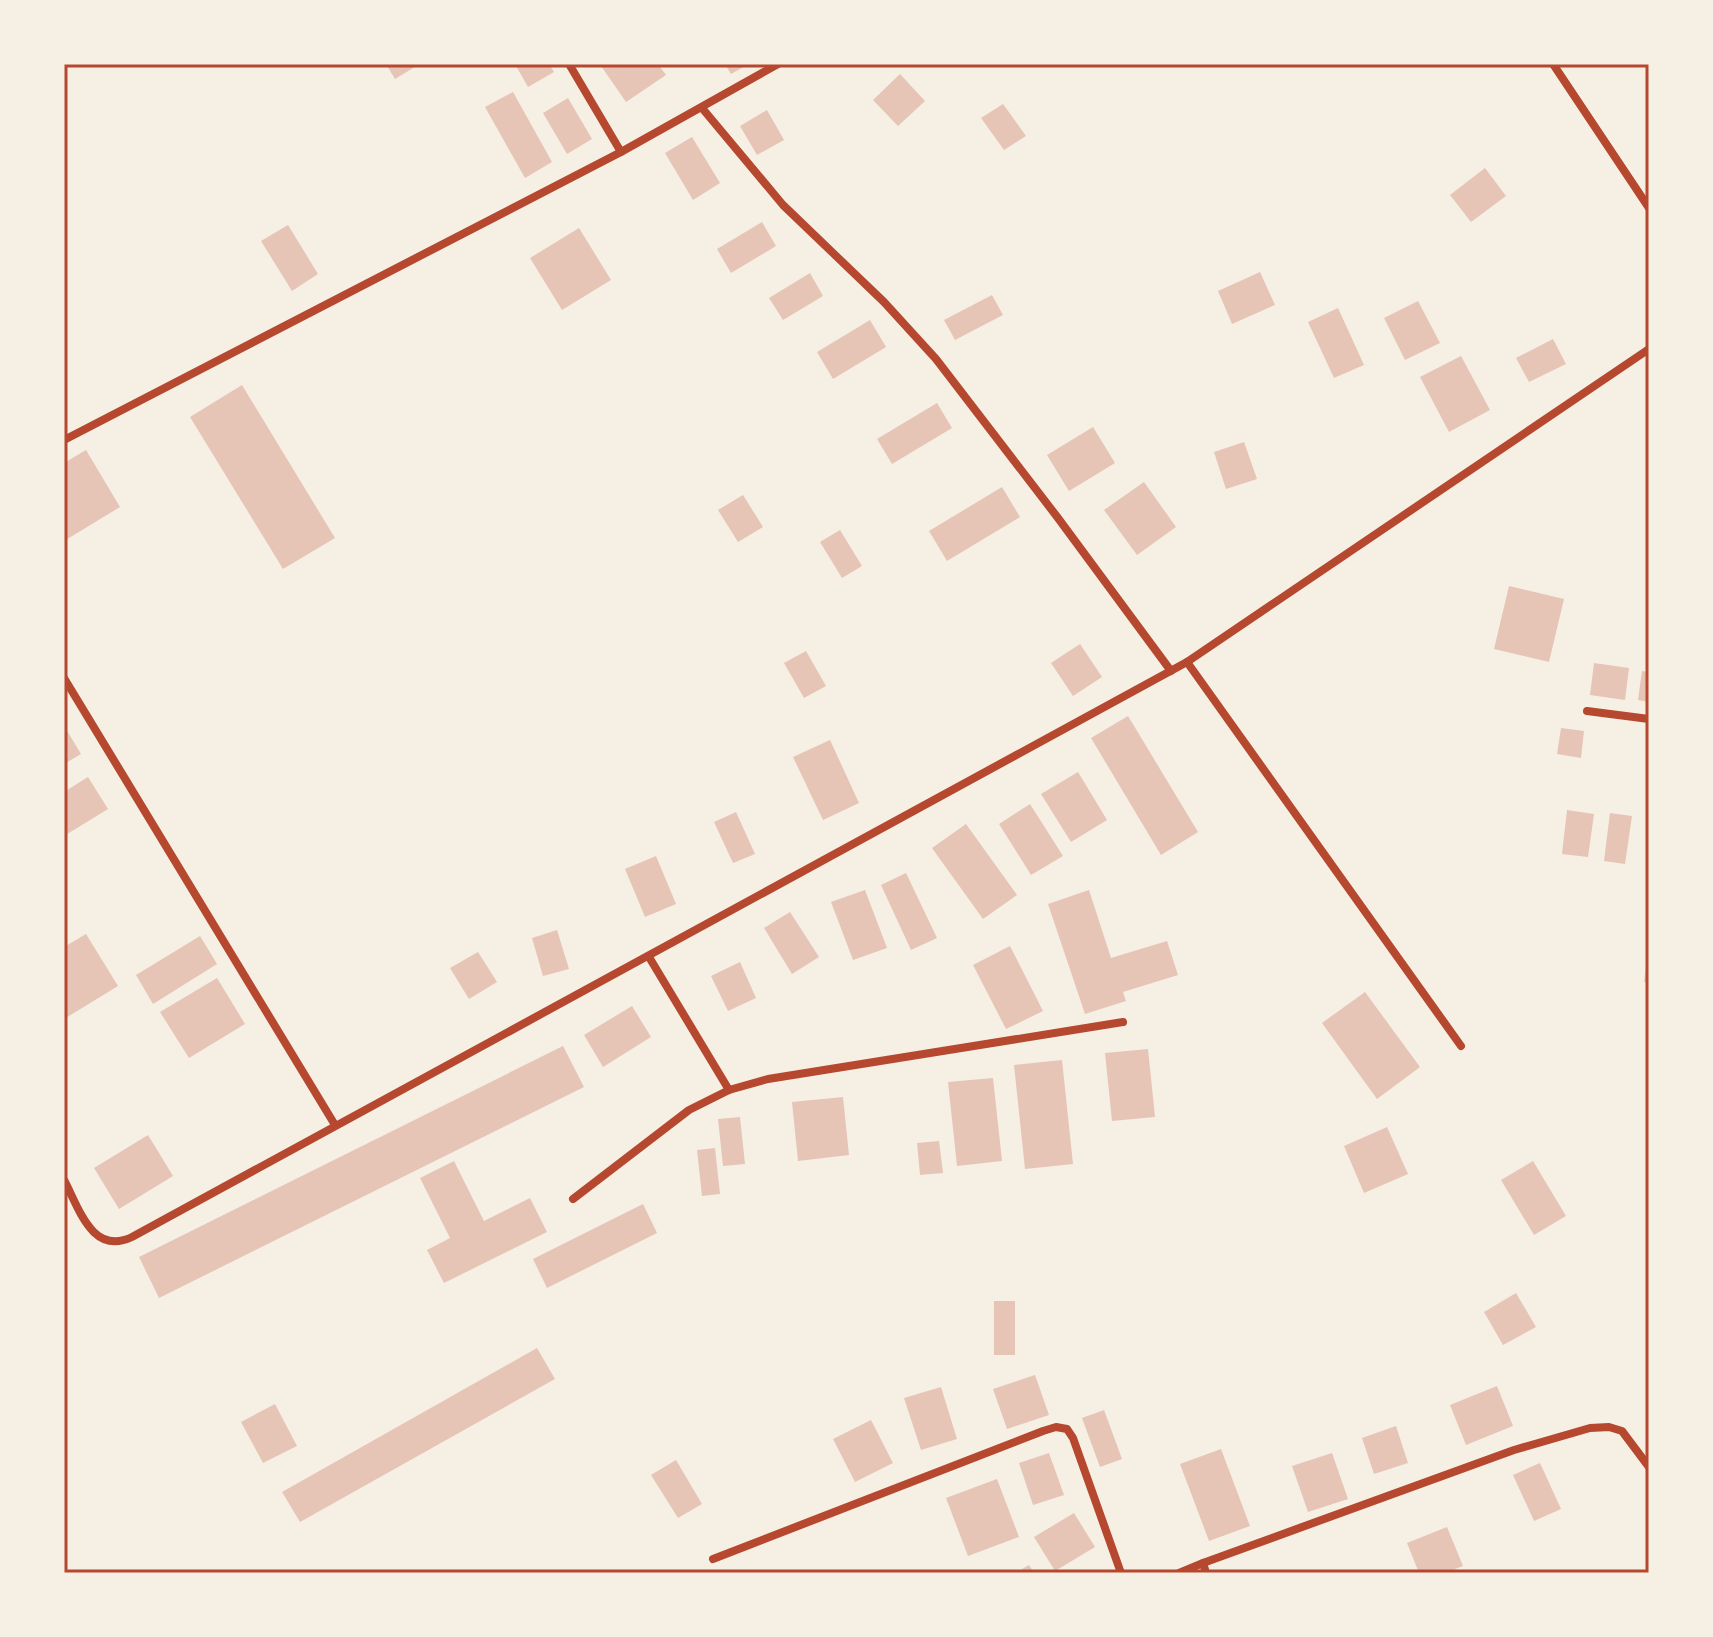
<svg xmlns="http://www.w3.org/2000/svg" width="1713" height="1637" viewBox="0 0 1713 1637" font-family="'Noto Sans',sans-serif">
	<rect width="100%" height="100%" fill="#f6efe4"/>
	<!-- building -->
	<g fill="#e6c5b7">
		<path d="M386,64H420L395,79Z"/>
		<path d="M515,64H549L554,72L528,87Z"/>
		<path d="M605,64H658L666,75L626,102L601,66Z"/>
		<path d="M725,64H749L731,74Z"/>
		<path d="M900,74L925,101L898,126L873,100Z"/>
		<path d="M513,92L552,162L525,178L485,107Z"/>
		<path d="M568,98L592,139L567,154L543,113Z"/>
		<path d="M1003,104L1026,136L1004,150L981,118Z"/>
		<path d="M767,110L784,140L757,155L740,126Z"/>
		<path d="M692,137L720,183L693,200L665,153Z"/>
		<path d="M1485,168L1506,196L1471,222L1450,195Z"/>
		<path d="M762,222L776,246L731,273L717,249Z"/>
		<path d="M288,225L318,274L292,291L261,241Z"/>
		<path d="M579,228L611,280L562,310L530,258Z"/>
		<path d="M1260,272L1275,305L1232,324L1218,291Z"/>
		<path d="M810,273L823,296L783,320L769,298Z"/>
		<path d="M992,295L1003,315L955,340L944,320Z"/>
		<path d="M1418,301L1440,343L1405,360L1384,318Z"/>
		<path d="M1338,308L1364,365L1334,378L1308,322Z"/>
		<path d="M870,320L886,347L833,379L817,352Z"/>
		<path d="M1553,339L1566,364L1529,382L1516,358Z"/>
		<path d="M1461,356L1490,410L1449,432L1420,377Z"/>
		<path d="M242,385L335,538L283,569L190,417Z"/>
		<path d="M937,403L952,428L892,464L877,439Z"/>
		<path d="M1093,427L1115,463L1069,491L1047,455Z"/>
		<path d="M1244,442L1257,479L1226,489L1214,452Z"/>
		<path d="M86,450L120,507L64,541V463Z"/>
		<path d="M1144,482L1176,527L1137,555L1104,510Z"/>
		<path d="M1002,487L1020,517L947,561L929,531Z"/>
		<path d="M743,495L763,527L738,542L718,510Z"/>
		<path d="M840,530L862,566L842,578L820,542Z"/>
		<path d="M1509,586L1564,599L1549,662L1494,649Z"/>
		<path d="M1080,644L1102,677L1073,696L1051,663Z"/>
		<path d="M806,651L826,686L804,698L784,663Z"/>
		<path d="M1594,663L1629,668L1625,700L1590,695Z"/>
		<path d="M1642,671L1649,672V702L1638,700Z"/>
		<path d="M1128,716L1198,832L1161,855L1091,738Z"/>
		<path d="M1561,728L1584,731L1581,758L1557,754Z"/>
		<path d="M66,729L81,754L64,764V731Z"/>
		<path d="M830,740L859,803L823,820L793,757Z"/>
		<path d="M1078,772L1107,820L1071,842L1041,794Z"/>
		<path d="M88,777L108,809L64,836V792Z"/>
		<path d="M1030,804L1063,856L1031,875L999,824Z"/>
		<path d="M1567,810L1594,814L1588,857L1562,854Z"/>
		<path d="M736,812L755,854L733,863L714,822Z"/>
		<path d="M1610,813L1632,816L1625,864L1604,861Z"/>
		<path d="M966,824L1017,895L983,919L932,848Z"/>
		<path d="M656,856L676,904L645,917L625,869Z"/>
		<path d="M906,873L937,938L911,950L881,885Z"/>
		<path d="M865,890L887,948L853,960L831,902Z"/>
		<path d="M1089,890L1111,958L1167,941L1178,975L1123,992L1126,1001L1085,1014L1048,904Z"/>
		<path d="M790,912L819,957L792,974L764,928Z"/>
		<path d="M557,930L569,969L543,976L532,938Z"/>
		<path d="M86,934L118,986L64,1019V947Z"/>
		<path d="M200,936L217,964L153,1004L136,975Z"/>
		<path d="M1010,946L1043,1011L1006,1029L973,965Z"/>
		<path d="M478,952L497,982L469,999L450,968Z"/>
		<path d="M1647,960L1649,961V982H1644Z"/>
		<path d="M740,962L756,998L728,1011L711,976Z"/>
		<path d="M217,978L245,1024L189,1058L160,1012Z"/>
		<path d="M1365,992L1420,1067L1377,1099L1322,1023Z"/>
		<path d="M632,1006L651,1037L603,1067L584,1035Z"/>
		<path d="M563,1046L584,1087L159,1298L139,1257Z"/>
		<path d="M1148,1049L1155,1117L1112,1121L1105,1053Z"/>
		<path d="M1062,1060L1073,1164L1025,1169L1014,1065Z"/>
		<path d="M993,1078L1002,1161L957,1166L948,1082Z"/>
		<path d="M843,1097L849,1155L798,1161L792,1102Z"/>
		<path d="M740,1117L745,1164L723,1166L718,1119Z"/>
		<path d="M1387,1127L1408,1174L1364,1193L1344,1146Z"/>
		<path d="M148,1135L173,1176L119,1209L94,1168Z"/>
		<path d="M939,1141L943,1173L920,1175L917,1143Z"/>
		<path d="M715,1148L720,1194L702,1196L697,1150Z"/>
		<path d="M454,1161L484,1221L530,1198L547,1232L444,1283L427,1250L450,1238L420,1178Z"/>
		<path d="M1533,1161L1566,1216L1534,1235L1501,1180Z"/>
		<path d="M643,1204L657,1233L547,1288L533,1259Z"/>
		<path d="M1516,1293L1536,1327L1503,1345L1484,1312Z"/>
		<rect x="994" y="1301" width="21" height="54"/>
		<path d="M537,1348L555,1379L300,1522L282,1492Z"/>
		<path d="M1035,1375L1049,1415L1007,1429L993,1389Z"/>
		<path d="M1497,1386L1513,1426L1466,1445L1450,1405Z"/>
		<path d="M941,1387L957,1439L921,1450L904,1398Z"/>
		<path d="M275,1404L297,1446L263,1463L241,1422Z"/>
		<path d="M1104,1410L1122,1459L1100,1467L1082,1418Z"/>
		<path d="M871,1420L893,1463L855,1482L833,1439Z"/>
		<path d="M1396,1426L1408,1463L1374,1474L1362,1438Z"/>
		<path d="M1221,1449L1250,1526L1209,1541L1180,1464Z"/>
		<path d="M1049,1453L1064,1495L1033,1505L1019,1463Z"/>
		<path d="M1332,1453L1348,1499L1308,1512L1292,1466Z"/>
		<path d="M676,1460L702,1504L678,1518L651,1475Z"/>
		<path d="M1540,1463L1561,1509L1534,1521L1513,1475Z"/>
		<path d="M997,1479L1019,1537L968,1556L946,1498Z"/>
		<path d="M1074,1513L1095,1547L1055,1571L1034,1537Z"/>
		<path d="M1447,1527L1463,1566L1445,1573H1419L1407,1543Z"/>
		<path d="M1029,1565L1034,1573H1015Z"/>
	</g>
	<g fill="none" stroke-linecap="round" stroke-linejoin="round">
		<!-- minor -->
		<g stroke="#b5482f" stroke-width="8">
			<path d="M569,64L621,152"/>
			<path d="M1553,64L1649,208"/>
			<path d="M702,108L783,205L884,302L936,359L1058,518L1171,671"/>
			<path d="M64,440L621,152L778,64"/>
			<path d="M1187,662L1461,1046"/>
			<path d="M64,678L335,1125"/>
			<path d="M1587,711L1649,719"/>
			<path d="M649,957L729,1090"/>
			<path d="M64,1180C79,1208 92,1256 132,1237L1187,662L1649,349"/>
			<path d="M573,1199L689,1110L729,1090L768,1079L1123,1022"/>
			<path d="M713,1559L1043,1431L1056,1427L1067,1429L1073,1438L1121,1573"/>
			<path d="M1203,1563L1514,1450L1590,1428L1609,1427L1622,1431L1649,1467"/>
			<path d="M1179,1573L1203,1563L1206,1573"/>
		</g>
	</g>
	<!-- border -->
	<rect width="1713" height="1637" fill="none" stroke="#f6efe4" stroke-width="132"/>
	<rect x="66" y="66" width="1581" height="1505" fill="none" stroke="#b5482f" stroke-width="3"/>
</svg>
